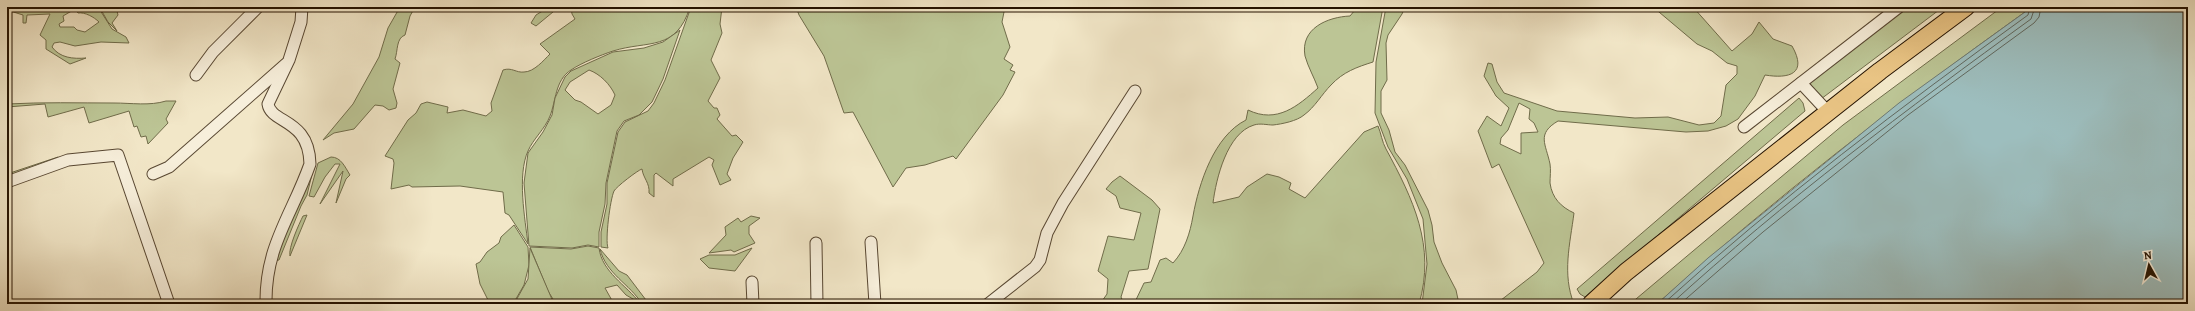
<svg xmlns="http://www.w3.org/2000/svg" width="2195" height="311" viewBox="0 0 2195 311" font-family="Alegreya,serif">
	<rect width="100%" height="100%" fill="#f2e7c8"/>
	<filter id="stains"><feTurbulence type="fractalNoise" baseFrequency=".005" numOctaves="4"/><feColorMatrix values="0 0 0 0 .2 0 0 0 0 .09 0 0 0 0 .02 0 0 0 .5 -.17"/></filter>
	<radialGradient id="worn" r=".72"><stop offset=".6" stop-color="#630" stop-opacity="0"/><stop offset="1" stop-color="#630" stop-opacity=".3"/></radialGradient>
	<!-- green -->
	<g fill="#bcc595" stroke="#706c4a" fill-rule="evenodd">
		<path d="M7,7H98L112,29L126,37L129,43L101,42L75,46L60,42L54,43L52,47C60,58 73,59 86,58L70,64L46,49V40L40,35L50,14L27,15L26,23H23V15L7,10ZM75,9L78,13C85,12 94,17 99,22L85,32L77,30L74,27H60L59,24L64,21L63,16Z"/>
		<path d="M111,7L117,11L118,15L112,23L117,31L108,22L100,8Z"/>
		<path d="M400,7H415L410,16L405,35C396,38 398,51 395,59L400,63L393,89L397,103L396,108L389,110L383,106L375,105L354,129L334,133L323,140L353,104L379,57L388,28Z"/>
		<path d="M549,7H559L536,26L531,23L536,15Z"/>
		<path d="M571,7H690C676,52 648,40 613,51C601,55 581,63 571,70C555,80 556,101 550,116C545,129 533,139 528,151C517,175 525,219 528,244L509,215L505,213L503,192L460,186L412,187L409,185L391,189L394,163L393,159L385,156L408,120L416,113L421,104L427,102L448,107L447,113L463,110L486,116L492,111L491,103L503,70C512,67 516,73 524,72C534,72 544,60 550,54L540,44L575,19L572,14Z"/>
		<path d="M691,7H722L720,24L722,33L711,60L720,78L708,101L714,108H717L720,115L717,119L732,136L736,135L743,142L733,158L727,174L731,180L720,185L712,165L714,160L709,157L673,179V186L656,173L654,175V197L649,193C650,183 643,178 642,169C638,170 616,187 614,191C610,200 605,240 608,248L601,247V232L607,204V183L618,132L625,122L648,111L654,103L665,80Z"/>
		<path d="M796,7H1005L1002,22L1010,47L1004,59L1013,65L1010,70L1015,72L1003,95L956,159L953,156L925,165L906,168L893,187L853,112L844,113L824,56L799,15Z"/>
		<path d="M1353,7H1383L1373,62C1357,67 1343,72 1331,85C1322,94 1315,107 1304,115C1297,121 1282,124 1273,125C1267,125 1260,123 1254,125C1227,133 1216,179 1213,203L1239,197L1247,187L1267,174L1279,177L1291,183L1289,189L1305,198L1364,132L1378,126C1381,133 1382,142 1386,149C1413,199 1436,246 1419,304H1134L1144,283L1151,282L1160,260L1166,258L1173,263C1185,250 1190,233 1193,216C1199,183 1214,136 1246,120L1248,110C1277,124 1298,106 1318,88C1314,77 1308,67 1305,56C1300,28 1328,17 1350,16L1355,10Z"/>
		<path d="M1386,7H1405L1402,14L1388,35L1386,43L1387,80L1381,91V113L1389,130L1395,152L1405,165L1428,210L1432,225L1434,242L1442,263L1456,290L1459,304H1422L1427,264L1423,219L1407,179L1388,147L1375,113L1376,62Z"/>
		<path d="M1653,7H1693L1732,51L1752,34L1759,22L1773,39L1792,46C1808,74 1789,79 1765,75L1755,96L1738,119L1726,126L1708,131L1686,132L1558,121C1536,134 1546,144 1550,164C1551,170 1550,177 1550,183C1552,198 1561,207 1574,213C1570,244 1562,274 1574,304H1496L1537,272L1544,263L1499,164L1492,168L1478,131L1487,116L1501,126L1509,108L1496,96L1484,76L1488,63L1492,64L1497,82L1504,93L1557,111L1635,118L1668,117L1699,125L1714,123L1721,116L1726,85L1737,74V66L1727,63L1712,51L1697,44ZM1519,103L1530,109L1529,119L1534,123L1538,132L1521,133V154L1500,144L1501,138L1508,130Z"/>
		<path d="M1908,7H1943L1821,99L1809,82Z"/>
		<path d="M2002,7H2026L2025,12C1898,103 1773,199 1657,304H1630L1843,125Z"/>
		<path d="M680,30L663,79L652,102L639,115L624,121L617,131L606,183L605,204L599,232V247L588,245L572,248L529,246L524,183L528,153L543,132L552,115L555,98L565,77L571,71L613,52L644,48L663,42ZM589,70C600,74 610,84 615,95L611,105L598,114L581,102L575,100L565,90L570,82Z"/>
		<path d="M1799,98L1803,103L1805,111L1585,297L1580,294L1577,289Z"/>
		<path d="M166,101H176L166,119L168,123L148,144L146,136L141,137L137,126L134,127L129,111L89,123L84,107L48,117L45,104L7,107V104C43,102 78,103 114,103C131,103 150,106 166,101Z"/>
		<path d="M58,157L62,160L7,179V174Z"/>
		<path d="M331,157C341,157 345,167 350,175L346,179L336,203L343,171L320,204L340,164H335L325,177L314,197L309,196L318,163Z"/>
		<path d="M313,170L307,195L301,206L279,260L274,261Z"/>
		<path d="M1120,176L1152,200L1160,209L1148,269L1129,271L1121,297L1124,304H1100L1107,294L1108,279L1098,271L1108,236L1134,240L1141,213L1120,208L1116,196L1106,189L1112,182Z"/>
		<path d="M307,215L290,256C288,248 299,224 303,216Z"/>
		<path d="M751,216L760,218L749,226V234L755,243L734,252L731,250L709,253L726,235L725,227L738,218L741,222Z"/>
		<path d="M514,225L528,247L529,265L524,285L513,304H490L480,284L476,264L480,262L487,252L499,243L501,237Z"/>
		<path d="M588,246L599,248C602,272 626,285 640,303L626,295L617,285L605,288L614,304H556L548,291L530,247L571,249Z"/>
		<path d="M530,248L554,304H514L528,279Z"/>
		<path d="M752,248L735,271L709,268L700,259L709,255H735Z"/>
		<path d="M600,249L619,271L627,275L649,304H642C630,284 606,274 600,249Z"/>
	</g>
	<!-- water -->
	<path fill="#9dbebe" stroke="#6d7972" d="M2026,7H2188V304H1657L1708,258L1899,103L2025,12Z"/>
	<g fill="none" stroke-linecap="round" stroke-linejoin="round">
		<!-- shore -->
		<g stroke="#60685f" stroke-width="1">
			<path d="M1663,304C1778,200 1902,106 2028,15L2030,7"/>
			<path d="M1671,304C1784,201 1907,109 2031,19L2035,7"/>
			<path d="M1680,304L1763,232L1908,115L2034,23L2039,17L2041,7"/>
		</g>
		<!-- minor casing -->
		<g stroke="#584732" stroke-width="13">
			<g id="minor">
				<path d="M196,75L213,52L258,7"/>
				<path d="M1801,83L1828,112"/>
				<path d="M1744,127L1899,7"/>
				<path d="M153,174L169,167L286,64"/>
				<path d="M7,182L68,160L118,155L169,304"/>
				<path d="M871,242L875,304"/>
				<path d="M816,243L817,304"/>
				<path d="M752,282L753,304"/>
				<path d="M266,304C265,246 292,215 310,164C309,118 271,124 268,104L289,60L301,22L302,7"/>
				<path d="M988,304L1035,267L1040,260L1047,233L1063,203L1135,91"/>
			</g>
		</g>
		<!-- highway casing -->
		<g stroke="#241200" stroke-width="19">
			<path id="highway" d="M1591,304L1626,272L1880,71L1966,7"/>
		</g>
		<!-- minor -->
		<use href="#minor" stroke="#f7efdb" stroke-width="11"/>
		<!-- highway -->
		<use href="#highway" stroke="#e9c484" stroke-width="17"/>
	</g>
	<!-- margin -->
	<rect width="2195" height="311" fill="none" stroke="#f2e7c8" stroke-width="24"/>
	<rect x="8" y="8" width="2179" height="295" fill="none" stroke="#241200" stroke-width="2"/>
	<rect x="12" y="12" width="2171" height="287" fill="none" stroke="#241200"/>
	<!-- north arrow -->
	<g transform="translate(2149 265) rotate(352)" stroke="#f7efdb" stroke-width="3" paint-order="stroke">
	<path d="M0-3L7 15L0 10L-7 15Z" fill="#241200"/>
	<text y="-6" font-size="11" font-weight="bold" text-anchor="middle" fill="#241200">N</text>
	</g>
	<rect width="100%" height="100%" filter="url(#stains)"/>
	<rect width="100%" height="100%" fill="url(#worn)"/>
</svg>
